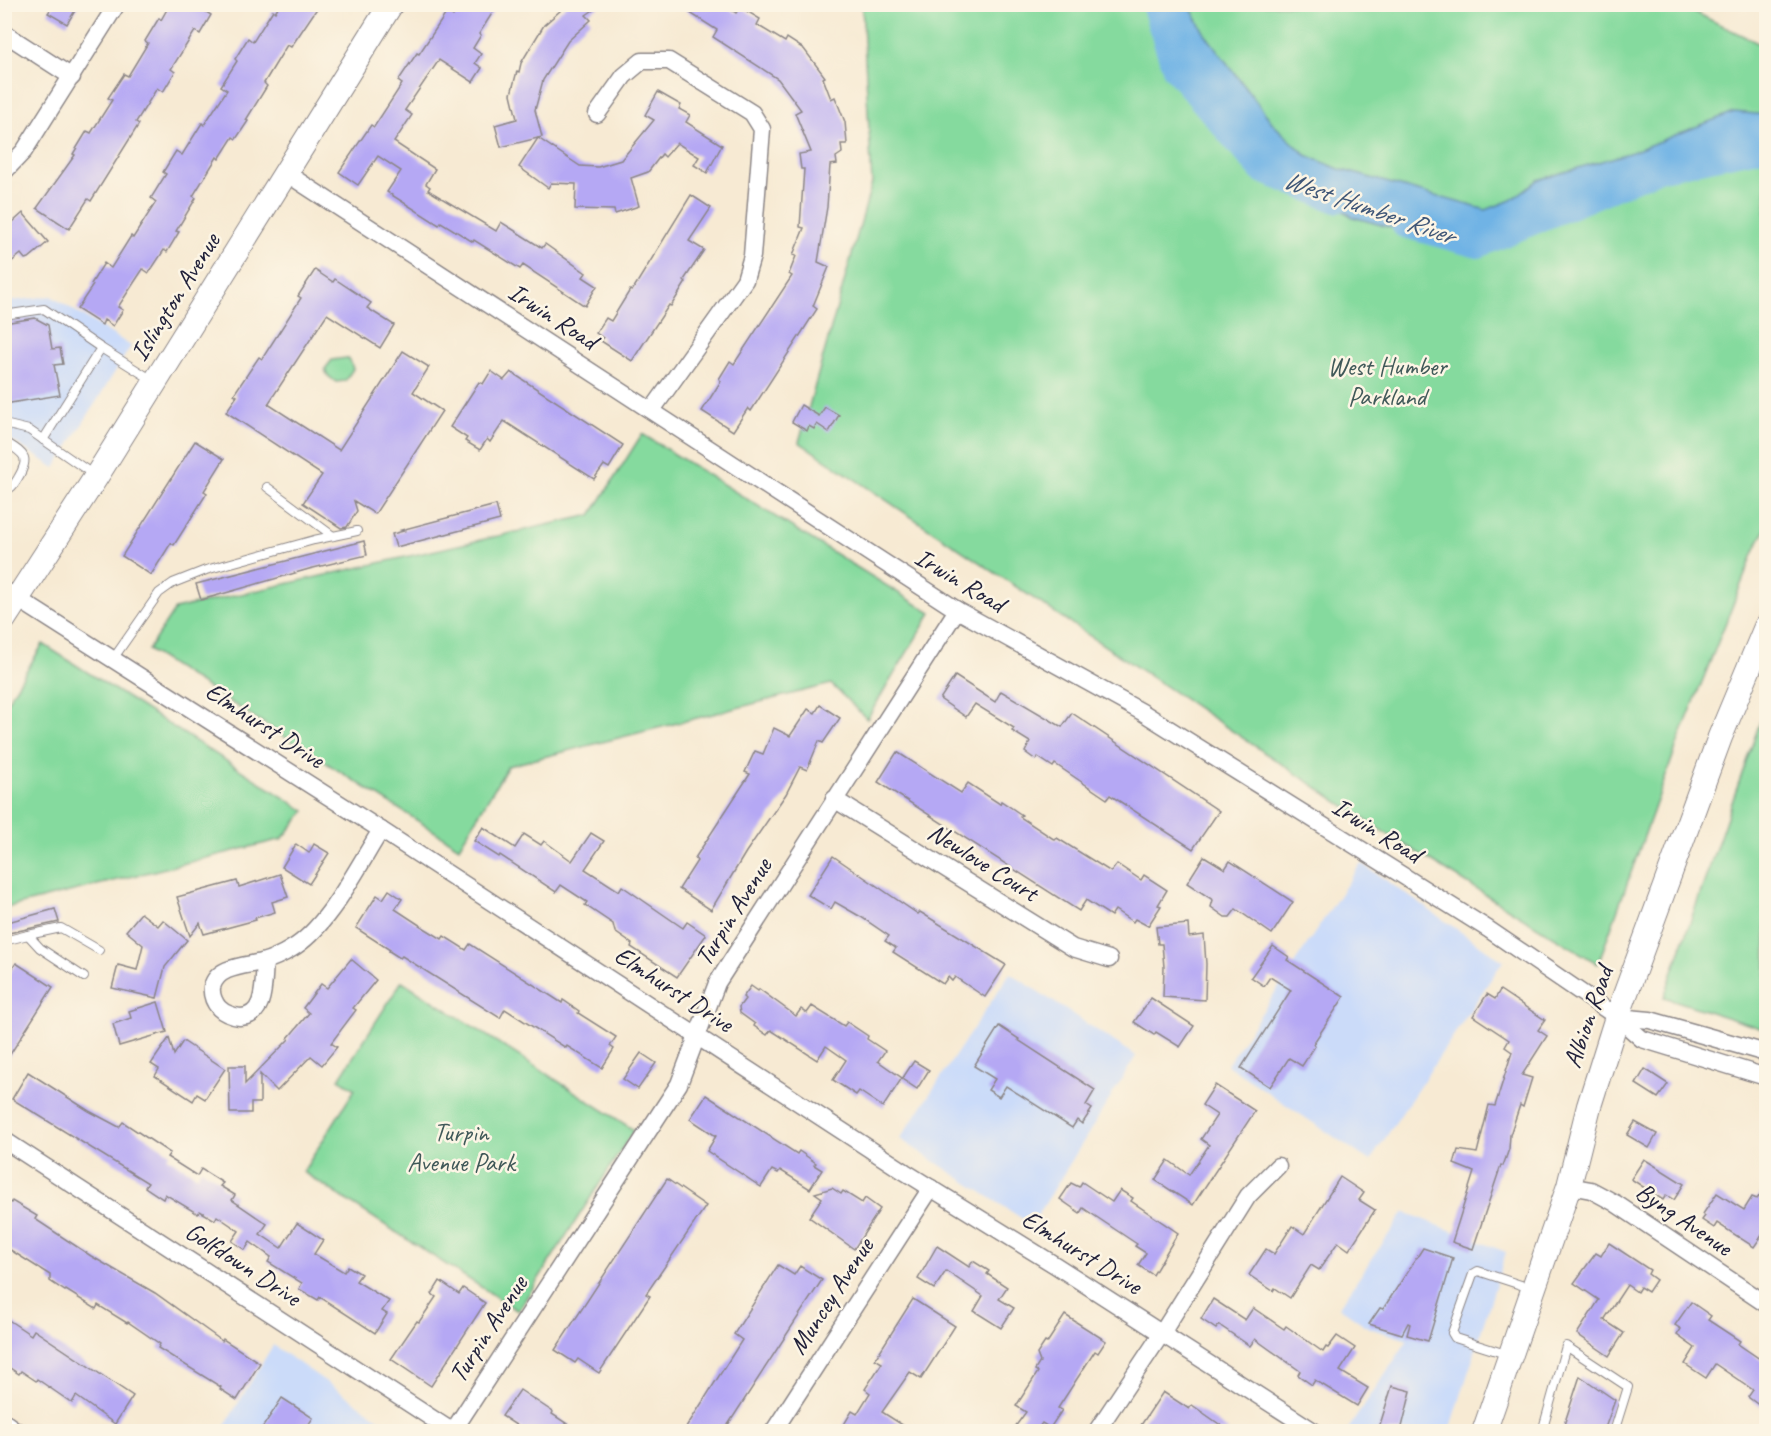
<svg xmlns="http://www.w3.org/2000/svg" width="1771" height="1436" viewBox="0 0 1771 1436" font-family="Caveat,sans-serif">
	<rect width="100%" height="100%" fill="#fcf5e5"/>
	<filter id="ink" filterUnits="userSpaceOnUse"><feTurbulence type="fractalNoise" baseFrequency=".0167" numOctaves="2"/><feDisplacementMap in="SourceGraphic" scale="12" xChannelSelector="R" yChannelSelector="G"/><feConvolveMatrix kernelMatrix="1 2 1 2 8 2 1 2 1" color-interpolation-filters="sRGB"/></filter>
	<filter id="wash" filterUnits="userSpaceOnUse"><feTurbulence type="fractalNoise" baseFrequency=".008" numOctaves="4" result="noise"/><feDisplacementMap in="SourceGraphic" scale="24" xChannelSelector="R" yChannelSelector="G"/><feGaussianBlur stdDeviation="1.35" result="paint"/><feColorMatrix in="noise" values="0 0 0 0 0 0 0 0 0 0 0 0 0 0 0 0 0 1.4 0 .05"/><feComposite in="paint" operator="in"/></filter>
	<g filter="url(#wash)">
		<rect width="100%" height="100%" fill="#f7ead3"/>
		<!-- built -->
		<g fill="#cbdbf9">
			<path d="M51,296L131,346L55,468L5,436L4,302Z"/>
			<path d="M1361,863L1503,961L1370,1161L1227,1065Z"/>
			<path d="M1010,973L1136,1056L1032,1225L900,1139Z"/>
			<path d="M1404,1212L1506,1252L1450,1431L1353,1432L1348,1429L1408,1340L1369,1328L1339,1307Z"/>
			<path d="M273,1345L397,1431L221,1432Z"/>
		</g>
		<!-- green -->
		<g fill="#85da9e" stroke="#547e6c" stroke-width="1.5">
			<path d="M862,5H1680L1766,47V529L1756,547L1680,737L1598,964L1376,827L799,442L872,183Z"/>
			<path d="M346,358L350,360L353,369L345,381L336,382L327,375L325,369L332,360Z"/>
			<path d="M642,434L931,613L867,719L831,684L508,766L459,847L148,650L175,609L591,515Z"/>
			<path d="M43,644L305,811L282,839L5,908V705Z"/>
			<path d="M1766,705V1030L1664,997Z"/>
			<path d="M402,981L634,1130L518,1311L303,1172L355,1089L339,1079Z"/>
		</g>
		<!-- water -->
		<path fill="#70b3e5" stroke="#496a90" stroke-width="1.5" d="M1153,5H1189L1205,34L1274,125L1306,155L1339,169L1486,210L1511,200L1538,180L1632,152L1734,112L1766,115V148L1761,147L1722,149L1677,170L1594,183L1528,227L1487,238L1399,230L1353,217L1254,156L1197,85Z"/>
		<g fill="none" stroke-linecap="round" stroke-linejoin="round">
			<!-- river -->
			<g stroke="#70b3e5" stroke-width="28">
				<path d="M1155,4L1176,68L1262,169L1337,199"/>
				<path d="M1405,224L1478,244L1657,168L1766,145"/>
			</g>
		</g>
		<g id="blocks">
			<!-- building -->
			<g fill="#b5a8f4">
				<path d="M54,4H79L67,24L48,13Z"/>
				<path d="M170,4H194L211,15L200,34L195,31L171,69L175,72L163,92L157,88L136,122L139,124L91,201L88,199L69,229L37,208L75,155L73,154L87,131L91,133L112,100L108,98L124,74L128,76L148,43L145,41L159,18L161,20Z"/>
				<path d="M280,4H320L291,47L287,45L264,83L267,86L246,120L248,121L236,139L233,137L219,159L217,157L193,196L196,198L176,231L179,232L167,252L164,250L149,273L143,269L118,307L123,310L113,326L104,320L102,325L77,309L93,285L91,284L104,263L111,268L131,236L133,238L156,202L151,198L166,174L163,172L176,151L182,155L202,123L204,125L227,90L221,86L237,61L235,59L248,38L253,42L273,10L275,12Z"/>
				<path d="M460,4H498L479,34L481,35L473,48L481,54L475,63L482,68L473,82L439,60L405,110L412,115L394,142L435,169L426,184L430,187L428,190L496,231L501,222L542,248L545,244L586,273L583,277L597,286L585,306L523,265L520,269L474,240L473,242L441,222L439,225L387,192L401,171L378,156L358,185L339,172L371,125L374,127L402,84L398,81L417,53L419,54L447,12L453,16Z"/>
				<path d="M568,4H602L586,15L591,20L568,41L543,80L535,110L542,137L501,147L495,125L517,119L511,94L517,71L519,72L521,63L544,25Z"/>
				<path d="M676,4H722L736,13L740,7L760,19L757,25L785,42L787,38L804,49L825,77L823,78L831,99L835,97L845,122L847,144H841L842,153L836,157L837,164L830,165L827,207L818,262L829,267L813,306L817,309L751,411L748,408L733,431L702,411L721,381L719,379L730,361L734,364L792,276L789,274L796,256L793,255L804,228L800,227L804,169H801L799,154L811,152L795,113L801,110L778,79L713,37L717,30Z"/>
				<path d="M658,92L681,105L679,109L690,115L686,122L722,145L707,173L694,165L699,157L677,143L665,157L662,154L648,172L631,178L639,206L615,214L614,210L575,209L576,184L551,183L548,188L519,167L538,138L580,166L598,167L621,160L654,120L645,115Z"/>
				<path d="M691,195L711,208L689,241L704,250L684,280L686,282L671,306L669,305L632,361L601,341L603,338L596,333L606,318L611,321L630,290L632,291Z"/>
				<path d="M23,213L48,242L29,258L25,259L21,254L4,268V230Z"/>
				<path d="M315,270L333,282L335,279L371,303L367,308L394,325L380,348L327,314L268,404L339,450L403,351L429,367L413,392L442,411L375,514L354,501L357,511L347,527L341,528L303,503L322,475L226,412L237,396L234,394L259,357L262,359L301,298L298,296Z"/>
				<path d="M35,318L48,325L52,349L60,348L63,364L54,365L60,395L4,404V323Z"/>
				<path d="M491,371L504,380L511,372L623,445L609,468L604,465L594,479L504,421L490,442L487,439L480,450L465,441L467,438L450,427L479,382L483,384Z"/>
				<path d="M801,405L819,416L825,407L839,415L829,432L817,424L814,429L809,426L807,431L792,422Z"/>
				<path d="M195,441L224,459L204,491L207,493L174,545L171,543L151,575L122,556Z"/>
				<path d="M496,505L500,520L396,547L392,534L404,531L401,530Z"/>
				<path d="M364,541L367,555L309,569L201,600L196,584Z"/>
				<path d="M955,676L995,702L1001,691L1062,727L1072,713L1219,811L1193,849L1110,795L1107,799L1055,764L1053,767L1038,757L1036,760L1025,752L1030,742L1012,731L1014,728L975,704L966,717L940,699Z"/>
				<path d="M820,705L840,718L823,743L819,741L807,770L800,767L786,794L746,852L711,910L679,889L697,861L695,858L750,774L745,772L755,751L763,754L774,728L790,736L808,709L815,713Z"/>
				<path d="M897,752L961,793L968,783L1000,804L1001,801L1022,815L1020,817L1055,840L1057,838L1111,872L1117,864L1141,880L1144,875L1167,890L1158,905L1161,906L1148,926L1135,919L1133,922L1115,910L1111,916L1086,900L1079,911L878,782Z"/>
				<path d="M483,827L515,848L524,834L541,845L544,841L572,861L591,833L604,841L585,869L619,891L622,886L683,928L687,922L706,935L677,977L631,947L632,944L615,932L613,924L585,905L587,902L561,885L556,892L500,855L499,857L474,841Z"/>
				<path d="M296,844L309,853L314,844L329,853L309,884L282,867Z"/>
				<path d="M833,856L918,914L920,912L1006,965L985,997L955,977L952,981L948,977L943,984L893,952L896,948L885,941L889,936L861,917L835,902L831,909L808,895Z"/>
				<path d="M1204,856L1225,869L1230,861L1293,902L1272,934L1236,909L1230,917H1225L1211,907L1213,900L1187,883Z"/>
				<path d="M280,874L288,897L272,902L275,912L255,918L256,920L204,934L200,923L190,936L177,897L237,881L239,887Z"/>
				<path d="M389,890L402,899L395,909L421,926L442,939L444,936L466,950L470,944L562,1003L563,1000L579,1011L578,1013L616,1037L610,1046L614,1049L602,1068L567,1046L566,1048L505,1009L500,1018L402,956L400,958L389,951L390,950L356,928L377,895L383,899Z"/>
				<path d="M55,909L59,922L4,934V923Z"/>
				<path d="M141,913L158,926L163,920L187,940L165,967L157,998L112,988L118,965L137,970L143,945L126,931Z"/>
				<path d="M1188,924L1189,937L1204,935L1206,964L1205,1000L1163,997L1164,967L1162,944H1158L1156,927Z"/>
				<path d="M1273,946L1289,957L1287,960L1344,997L1313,1044L1315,1046L1302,1066L1289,1058L1270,1087L1241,1068L1291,990L1270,977L1264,986L1251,977Z"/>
				<path d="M351,959L376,980L353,1008L356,1010L331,1043L337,1047L322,1065L311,1056L277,1091L260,1074V1103H251V1113H230L229,1066H245V1084L289,1039L288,1038L309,1013L303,1008L321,984L327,988Z"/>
				<path d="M16,963L53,987L4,1064V981Z"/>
				<path d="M751,986L758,991L759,989L796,1016L801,1009L807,1013L812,1006L844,1026L847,1022L868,1036L867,1039L885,1051L878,1061L902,1078L883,1107L859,1091L856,1095L833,1080L846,1060L826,1046L817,1060L771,1030L767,1035L754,1026L755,1024L740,1013L739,1007L745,999L743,997Z"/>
				<path d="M1500,990L1545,1020L1538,1030L1547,1036L1522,1075L1532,1078L1523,1107L1520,1105L1510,1135L1509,1149L1503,1166L1501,1165L1473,1249L1452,1242L1474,1172L1454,1164L1458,1150L1477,1153L1489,1105L1495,1106L1512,1052L1505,1047L1509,1040L1473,1016L1487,994L1495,999Z"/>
				<path d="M1151,998L1194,1026L1180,1047L1156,1032L1154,1035L1134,1022Z"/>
				<path d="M158,1002L167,1032L119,1046L113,1024L131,1018L129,1011Z"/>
				<path d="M999,1026L1019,1039L1018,1040L1095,1090L1086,1105L1092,1109L1082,1124L1077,1120L1072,1128L1006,1086L999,1097L988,1090L995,1079L974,1066Z"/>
				<path d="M169,1038L174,1055L183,1041L225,1069L205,1099L197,1094L193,1101L155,1076L159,1069L151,1064Z"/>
				<path d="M641,1053L656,1063L638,1089L623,1079Z"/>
				<path d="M914,1061L929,1070L917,1089L902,1079Z"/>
				<path d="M1645,1069L1668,1084L1658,1098L1636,1084Z"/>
				<path d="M28,1072L89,1111L119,1127L123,1122L170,1153L167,1157L197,1176L201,1169L223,1183L220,1186L235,1195L232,1200L267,1224L260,1234L281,1248L297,1223L323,1240L314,1254L344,1272L348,1266L361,1274L356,1281L389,1301L382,1311L387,1314L375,1333L320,1297L318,1300L299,1289L302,1283L268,1262L271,1257L250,1242L245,1250L232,1241L239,1231L217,1216L215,1220L200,1211L198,1214L165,1194L163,1199L145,1187L148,1183L12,1099Z"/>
				<path d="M1215,1085L1255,1111L1193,1205L1155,1180L1168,1160L1189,1175L1209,1145L1201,1139L1217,1115L1202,1105Z"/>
				<path d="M706,1095L797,1154L799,1151L816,1163L814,1165L822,1170L810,1189L780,1170L778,1173L772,1170L761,1187L707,1151L716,1136L690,1119Z"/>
				<path d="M1635,1122L1657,1134L1649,1148L1627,1135Z"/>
				<path d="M1644,1159L1684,1184L1674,1200L1666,1195L1663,1200L1631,1179Z"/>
				<path d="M1340,1177L1364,1193L1359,1200L1375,1210L1349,1250L1338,1242L1319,1270L1311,1265L1290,1298L1275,1288L1273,1291L1249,1275L1266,1249L1274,1254L1292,1226L1304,1234Z"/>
				<path d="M667,1179L706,1206L646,1294L650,1296L599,1373L578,1359L575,1363L555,1350Z"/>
				<path d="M1082,1182L1112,1202L1120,1190L1133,1198L1131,1201L1178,1233L1153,1275L1138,1265L1146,1253L1135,1246L1137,1244L1083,1208L1080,1213L1060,1199L1071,1183L1079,1187Z"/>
				<path d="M1767,1185V1228L1754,1247L1717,1223L1714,1228L1702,1220L1705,1216L1703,1214L1717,1193L1744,1210L1752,1197L1757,1199Z"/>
				<path d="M832,1188L841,1194L843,1191L862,1203L865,1198L880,1209L854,1249L809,1217L822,1198L815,1193Z"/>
				<path d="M4,1199L11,1203L12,1201L37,1216L35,1219L91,1256L155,1293L222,1341L223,1339L260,1363L237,1400L220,1389L221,1387L158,1348L160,1344L128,1322L127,1323L98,1305L96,1309L66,1290L65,1291L50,1281V1275L4,1246Z"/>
				<path d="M1609,1243L1650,1270L1648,1274L1656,1280L1648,1292L1640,1287L1637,1292L1627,1285L1604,1320L1624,1333L1609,1356L1577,1334L1599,1300L1574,1283L1596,1253L1601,1256Z"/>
				<path d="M937,1246L969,1267L973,1261L989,1271L987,1274L1007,1287L999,1299L1014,1308L1001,1328L974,1311L983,1296L946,1271L934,1289L918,1279Z"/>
				<path d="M1423,1248L1453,1258L1428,1341L1407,1335L1410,1324L1408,1323L1402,1334L1369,1324L1380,1308L1383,1309Z"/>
				<path d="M778,1265L794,1275L800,1266L822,1280L724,1431H684L742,1340L734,1334Z"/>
				<path d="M440,1281L459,1294L463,1288L485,1303L431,1386L391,1359L417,1321L419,1322L436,1297L432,1294Z"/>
				<path d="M913,1299L955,1326L921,1379L910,1372L882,1412L912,1431H840L852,1411L857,1414L870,1393L865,1389L882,1363L875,1359Z"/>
				<path d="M1213,1299L1245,1320L1253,1308L1284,1329L1286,1326L1323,1352L1326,1347L1328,1348L1337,1336L1355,1348L1340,1371L1368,1388L1357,1406L1315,1380L1312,1385L1298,1375L1300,1371L1255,1339L1250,1346L1219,1325L1216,1329L1201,1319Z"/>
				<path d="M1691,1302L1711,1316L1708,1320L1740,1341L1738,1344L1767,1364V1399L1760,1406L1748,1397L1753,1390L1715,1364L1706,1378L1685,1364L1695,1348L1677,1335L1681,1329L1675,1325Z"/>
				<path d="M1065,1315L1106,1341L1098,1353L1095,1351L1058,1408L1062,1410L1050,1428L1042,1423L1036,1431H1012L1026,1412L1016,1406L1038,1372L1035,1370L1040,1362L1037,1354L1045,1342L1047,1343Z"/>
				<path d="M4,1317L31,1335L34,1330L133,1396L115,1424L76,1396L72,1403L37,1379L36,1381L21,1371L19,1374L4,1364Z"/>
				<path d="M1580,1376L1615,1400L1604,1431H1562Z"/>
				<path d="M1392,1386L1411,1391L1401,1431H1378Z"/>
				<path d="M520,1390L553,1412L552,1414L578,1431H525L502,1416Z"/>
				<path d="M1163,1392L1189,1409L1192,1405L1229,1431H1182L1172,1426L1169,1431H1137Z"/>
				<path d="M282,1398L313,1418L304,1431H260Z"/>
			</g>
		</g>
	</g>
	<g filter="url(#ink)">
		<use href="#blocks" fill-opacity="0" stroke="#8c8687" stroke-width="1.5"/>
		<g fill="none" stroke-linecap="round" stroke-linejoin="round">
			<!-- lane casing -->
			<g stroke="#8c8687" stroke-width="10">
				<g id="lane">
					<path d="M4,315L44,309L101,348L43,440"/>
					<path d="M101,348L154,381"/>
					<path d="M4,424L29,430L94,475"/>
					<path d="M4,441C24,454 31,456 18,478C14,484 12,489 4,491"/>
					<path d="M267,487L333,536"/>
					<path d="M113,659L159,593L173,583L206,570L314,540L357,531"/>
					<path d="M28,935L61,928L99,950"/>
					<path d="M4,941L28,935L40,948L84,977"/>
					<path d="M1509,1355L1455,1338L1452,1333L1473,1274L1478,1271L1533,1289"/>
					<path d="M1542,1432L1566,1346L1628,1387L1614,1432"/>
				</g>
			</g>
			<!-- street casing -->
			<g stroke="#8c8687" stroke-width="19">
				<g id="street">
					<path d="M4,33L72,77"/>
					<path d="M597,114L624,76L642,61H669L752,113L762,129L752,256L745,280L652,410"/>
					<path d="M4,172L24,151L117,4"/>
					<path d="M286,173L957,610L1142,712L1488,929L1617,1017L1642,1039L1766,1077"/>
					<path d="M4,590L381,830L905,1172L1055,1265L1315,1432"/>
					<path d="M834,799L1073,948L1109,959"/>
					<path d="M265,961C263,980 267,1017 240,1017C232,1016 224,1013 219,1008C214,1002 211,995 212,987C217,966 245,966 262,962C272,959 283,954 291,949C328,928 358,866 381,830"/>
					<path d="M1617,1017L1650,1020L1766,1053"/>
					<path d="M4,1140L453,1432"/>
					<path d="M1569,1186L1591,1190L1615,1203L1766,1304"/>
					<path d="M4,1422L18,1432"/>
					<path d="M453,1431L679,1084L717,983L957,610"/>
					<path d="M773,1432L931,1188"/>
					<path d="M1096,1432L1162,1333L1248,1196L1278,1166"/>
				</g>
			</g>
			<!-- secondary casing -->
			<g stroke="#8c8687" stroke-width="26">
				<g id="secondary">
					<path d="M4,619L96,477L391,4"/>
					<path d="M1484,1432L1569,1186L1589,1106L1617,1017L1720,737L1766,627"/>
				</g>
			</g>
			<!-- lane -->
			<use href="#lane" stroke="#fff" stroke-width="8"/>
			<!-- street -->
			<use href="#street" stroke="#fff" stroke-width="16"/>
			<!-- secondary -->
			<use href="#secondary" stroke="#fff" stroke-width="24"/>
		</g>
	</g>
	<g text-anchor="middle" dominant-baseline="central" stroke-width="5" stroke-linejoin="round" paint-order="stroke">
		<!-- street labels -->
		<g font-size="26" fill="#22223b" stroke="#fcf5e5">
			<text transform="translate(175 297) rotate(-58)">Islington Avenue</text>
			<text transform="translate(553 316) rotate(33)">Irwin Road</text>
			<text transform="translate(960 580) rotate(31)">Irwin Road</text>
			<text transform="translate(265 725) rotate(33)">Elmhurst Drive</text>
			<text transform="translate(1377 830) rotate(32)">Irwin Road</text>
			<text transform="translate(983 862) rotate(32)">Newlove Court</text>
			<text transform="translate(733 912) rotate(-58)">Turpin Avenue</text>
			<text transform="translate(674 989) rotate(33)">Elmhurst Drive</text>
			<text transform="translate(1588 1017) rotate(-71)">Albion Road</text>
			<text transform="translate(1684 1219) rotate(34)">Byng Avenue</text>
			<text transform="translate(1082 1252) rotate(32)">Elmhurst Drive</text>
			<text transform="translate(243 1264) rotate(33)">Golfdown Drive</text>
			<text transform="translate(831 1296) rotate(-57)">Muncey Avenue</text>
			<text transform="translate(488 1329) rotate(-57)">Turpin Avenue</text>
		</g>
		<!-- park labels -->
		<g font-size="26" fill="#405959" stroke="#fcf5e5">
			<text x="1387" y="366">West Humber<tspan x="1387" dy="30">Parkland</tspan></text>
			<text x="461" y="1132">Turpin<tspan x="461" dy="30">Avenue Park</tspan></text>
		</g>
		<!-- water labels -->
		<g font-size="27" font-style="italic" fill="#3d5576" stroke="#fcf5e5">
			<text transform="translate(1369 207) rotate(19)">West Humber River</text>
		</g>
	</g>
	<!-- margin -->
	<rect width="1771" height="1436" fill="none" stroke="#fcf5e5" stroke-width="24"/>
</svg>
